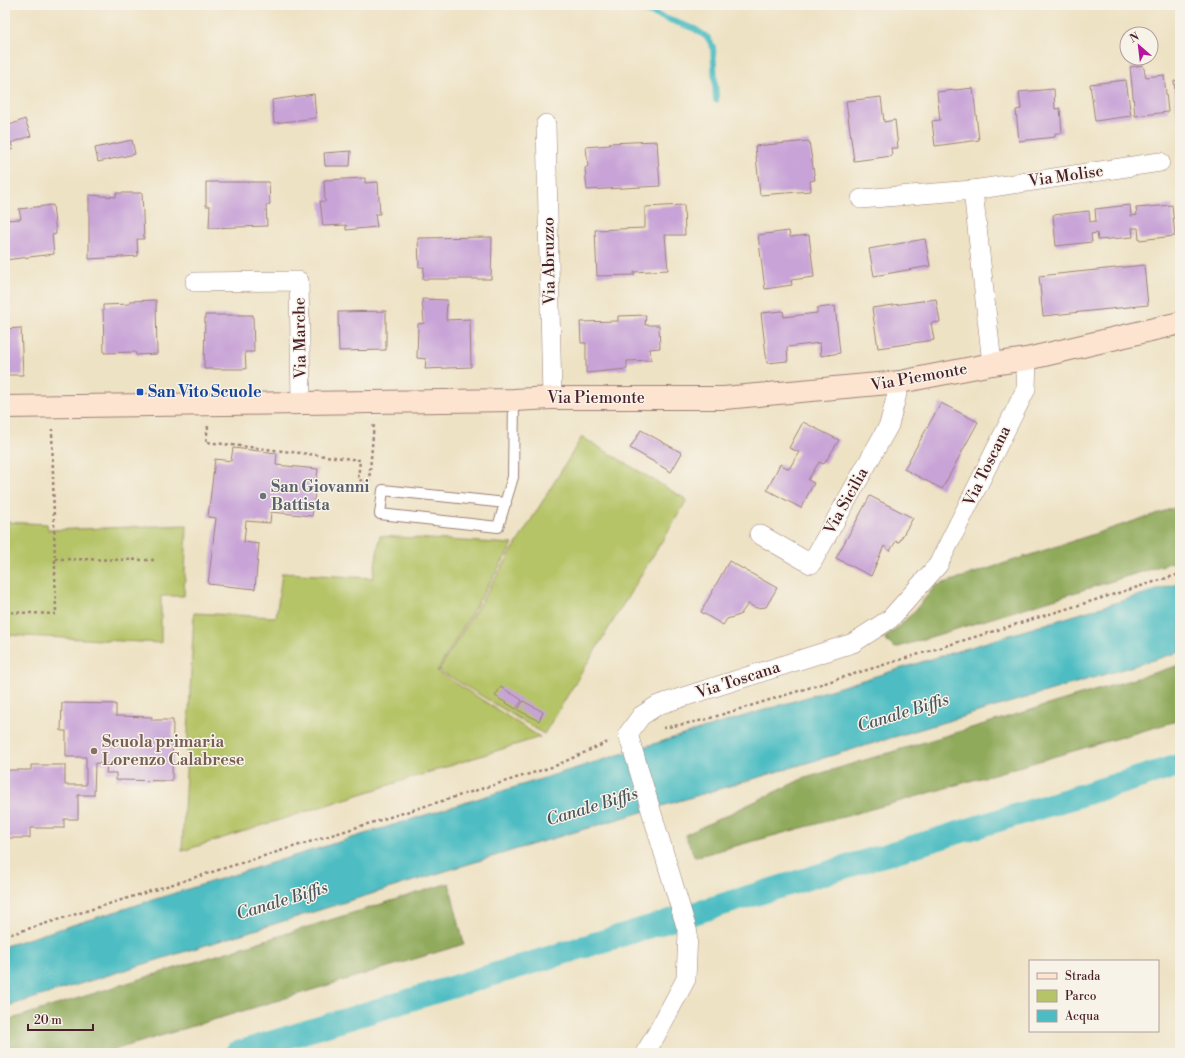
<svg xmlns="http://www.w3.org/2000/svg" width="1185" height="1058" viewBox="0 0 1185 1058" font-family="'Libre Bodoni',serif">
	<rect width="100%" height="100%" fill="#f7f3e8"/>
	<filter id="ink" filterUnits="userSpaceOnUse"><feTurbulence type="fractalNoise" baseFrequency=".025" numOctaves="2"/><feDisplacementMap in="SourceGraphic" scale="8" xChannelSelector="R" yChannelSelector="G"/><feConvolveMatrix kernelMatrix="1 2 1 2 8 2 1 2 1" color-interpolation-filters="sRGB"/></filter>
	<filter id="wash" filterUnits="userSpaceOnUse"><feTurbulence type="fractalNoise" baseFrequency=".012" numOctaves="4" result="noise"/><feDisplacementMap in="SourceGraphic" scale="16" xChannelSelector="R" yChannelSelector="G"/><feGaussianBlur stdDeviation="0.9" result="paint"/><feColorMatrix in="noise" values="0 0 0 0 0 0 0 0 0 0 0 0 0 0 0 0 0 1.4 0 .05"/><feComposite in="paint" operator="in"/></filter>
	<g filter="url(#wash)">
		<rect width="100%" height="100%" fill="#eee2c4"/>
		<!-- green -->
		<g fill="#b6c467" stroke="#807249">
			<path d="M582,437L687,500L544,734L439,670Z"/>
			<path d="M5,522L47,524L48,530L187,525L184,596H161V643L5,635Z"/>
			<path d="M380,536L513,544L437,671L540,737L182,851L194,613L276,617L282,573L373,578Z"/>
		</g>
		<!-- forest -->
		<g fill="#90aa5c" stroke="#6d6444">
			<path d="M1180,506V560L895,648L884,639L913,613L935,586Z"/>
			<path d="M1180,665V720L901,801L695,857L685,835L802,779Z"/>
			<path d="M449,883L464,944L104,1053H5V1021Z"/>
		</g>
		<!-- water -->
		<path fill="#4ebdc3" stroke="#4c6e77" d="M1180,583V652L514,850L5,1007V946L647,746Z"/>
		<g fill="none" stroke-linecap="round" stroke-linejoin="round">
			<!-- stream -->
			<path stroke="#4ebdc3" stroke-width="6" d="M640,5L645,11L695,29L708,38L713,47L716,100"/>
			<!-- canal -->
			<path stroke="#4ebdc3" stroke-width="23" d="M236,1053L1180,765"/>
		</g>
		<g id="blocks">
			<!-- building -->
			<g fill="#c8a3d7">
				<path d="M1143,65L1146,77L1164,75L1168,112L1135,116L1130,67Z"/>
				<path d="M1126,80L1131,116L1095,121L1090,84Z"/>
				<path d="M1180,80V114H1177L1174,81Z"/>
				<path d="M973,88L979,140L935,146L932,121L940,120L937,92Z"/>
				<path d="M1054,89L1055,109L1060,108L1062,133H1055V137L1019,141L1016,110L1021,109L1019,92Z"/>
				<path d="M314,94L316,118L274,123L272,100Z"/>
				<path d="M881,97L884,122L895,120L898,148H891L892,156L854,161L846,101Z"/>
				<path d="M25,119L31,136L11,143L13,149L5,152V127Z"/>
				<path d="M132,140L135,154L98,162L95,148Z"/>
				<path d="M657,141L660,186L587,190L585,168L588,166L586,147L610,145L609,143Z"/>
				<path d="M809,141L815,180L810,181L811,191L760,195L755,146Z"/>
				<path d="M351,151L350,166H325L324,153Z"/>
				<path d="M365,178V183L378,182L380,214H375L377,227L346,230V225L323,226L320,201L325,202L324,180Z"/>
				<path d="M206,182H269L270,204L266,205L267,226L209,228L210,206H206Z"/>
				<path d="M116,193H142L144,239H137L138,256L89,259V195L116,197Z"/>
				<path d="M53,205L56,234L52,235L54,254L5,260V220L21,219L19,209Z"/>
				<path d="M684,205L685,235H665L668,270L634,272V275L597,276L595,230L645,228V207Z"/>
				<path d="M1130,205L1131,216L1137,215L1136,208L1172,205L1175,236L1139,240L1138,228H1132L1133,237L1098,240L1097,233L1091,234L1092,242L1056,246L1053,215L1089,211L1090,222L1096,221L1095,209Z"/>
				<path d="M789,231L790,237L809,235L814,277L791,280L792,285L765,289L758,235Z"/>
				<path d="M492,237L491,279H423L424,267H419L418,238Z"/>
				<path d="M925,239L930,266L874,276L869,249Z"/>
				<path d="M1144,265L1148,305L1043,316L1039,276Z"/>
				<path d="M422,299L447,300L446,320L470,319L471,367L425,369L426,359L417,358L418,324L424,323Z"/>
				<path d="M936,299L940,322L931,323L934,340L878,348L872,308Z"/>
				<path d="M156,300L157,354L136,355L135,352L104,353L103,305L130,304V301Z"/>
				<path d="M835,306L840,353L821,356L820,343L787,347L788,361L767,363L761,313L783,311L784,317L817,313V308Z"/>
				<path d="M386,311V350L339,351L338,312Z"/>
				<path d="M205,315H253L254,352H245L246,369H204Z"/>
				<path d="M646,315L645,325H659L660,348L650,349L651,360L627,361V369L586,373V343H581L580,322L618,321V316Z"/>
				<path d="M21,328L23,375H5V329Z"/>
				<path d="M941,403L978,422L942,489L904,469Z"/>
				<path d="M803,422L839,440L824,464L819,462L808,480L814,483L801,508L767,490L780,464L789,469L799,452L789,448Z"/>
				<path d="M641,430L682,453L671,472L630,448Z"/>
				<path d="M233,448L277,453L276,465L318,469L312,516L271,512L270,523L246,521L244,542L259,544L255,589L208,584L216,518L208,517L215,459L231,461Z"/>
				<path d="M870,496L913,518L899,542L896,541L890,551L884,546L871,576L836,558Z"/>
				<path d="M729,561L777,588L766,607L756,608L748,604L740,615L727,619L723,625L701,612Z"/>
				<path d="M501,687L522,700L516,709L495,696Z"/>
				<path d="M523,701L543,712L539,721L518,710Z"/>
				<path d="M62,703L116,704V716L152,717V720H173L172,781L116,780V773H106L107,764L95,763L94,795H78V819H64V828H30V838H5V770H31V765H65V785H86V757H66V731H61Z"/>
			</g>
		</g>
	</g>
	<g filter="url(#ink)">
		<use href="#blocks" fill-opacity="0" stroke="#9c8078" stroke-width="1"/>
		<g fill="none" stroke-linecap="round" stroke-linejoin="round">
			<!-- lane casing -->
			<g stroke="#9c8078" stroke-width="12">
				<path id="lane" d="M506,503L383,490L380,514L498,527L513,477L514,400"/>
			</g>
			<!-- street casing -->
			<g stroke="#9c8078" stroke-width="20">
				<g id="street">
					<path d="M546,124L552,398"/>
					<path d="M973,190L992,364"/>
					<path d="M861,199L973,190L1160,162"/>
					<path d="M195,282L299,281L301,402"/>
					<path d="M759,534L811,564L889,425L900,382"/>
					<path d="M645,1053L656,1035L686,979L688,933L628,734L641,716L658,705L853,643L890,619L938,565L1026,389L1027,359"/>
				</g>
			</g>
			<!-- secondary casing -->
			<g stroke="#9c8078" stroke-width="24">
				<path id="secondary" d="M5,407L514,400L552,398H724L900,382L992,364L1027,359L1180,323"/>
			</g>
			<!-- path -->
			<g stroke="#9c8078" stroke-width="2.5" stroke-dasharray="3 3" stroke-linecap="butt">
				<path d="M208,426L206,442L360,460L358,479L370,485"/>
				<path d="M369,482L374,423"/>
				<path d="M55,559L154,560"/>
				<path d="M5,612L56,614L52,429"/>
				<path d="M663,728L704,720L1180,574"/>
				<path d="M5,936L555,766L610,741"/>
			</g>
			<!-- lane -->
			<use href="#lane" stroke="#fff" stroke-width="10"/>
			<!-- street -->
			<use href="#street" stroke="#fff" stroke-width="19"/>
			<!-- secondary -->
			<use href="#secondary" stroke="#fde4d0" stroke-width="22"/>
		</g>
	</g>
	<!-- markers -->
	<rect fill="#1a4fb4" stroke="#f7f3e8" stroke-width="1.5" x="136" y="388" width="8" height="8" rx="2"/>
	<circle fill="#6b7280" stroke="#f7f3e8" stroke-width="1.5" cx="263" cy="496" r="4"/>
	<circle fill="#8d6e63" stroke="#f7f3e8" stroke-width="1.5" cx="94" cy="751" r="4"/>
	<g text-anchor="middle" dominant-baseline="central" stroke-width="3" stroke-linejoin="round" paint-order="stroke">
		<!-- street labels -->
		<g font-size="16" fill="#4a1f2b" stroke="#f7f3e8">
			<text transform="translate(1066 176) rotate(-8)">Via Molise</text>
			<text transform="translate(549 261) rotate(-91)">Via Abruzzo</text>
			<text transform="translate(300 338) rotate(-91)">Via Marche</text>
			<text transform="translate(919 377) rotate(-10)">Via Piemonte</text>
			<text x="596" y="398">Via Piemonte</text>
			<text transform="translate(987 466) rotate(-64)">Via Toscana</text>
			<text transform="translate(846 501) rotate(-61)">Via Sicilia</text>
			<text transform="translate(738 680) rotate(-18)">Via Toscana</text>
		</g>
		<!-- transit labels -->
		<g font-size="16" font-weight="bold" fill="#164399" stroke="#f7f3e8" text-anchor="start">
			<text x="148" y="392">San Vito Scuole</text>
		</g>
		<!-- worship labels -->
		<g font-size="16" font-weight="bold" fill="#5b616d" stroke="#f7f3e8" text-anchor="start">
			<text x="271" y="487">San Giovanni<tspan x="271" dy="18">Battista</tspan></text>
		</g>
		<!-- education labels -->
		<g font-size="16" font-weight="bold" fill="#785e54" stroke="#f7f3e8" text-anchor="start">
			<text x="102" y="742">Scuola primaria<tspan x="102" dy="18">Lorenzo Calabrese</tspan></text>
		</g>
		<!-- water labels -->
		<g font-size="17" font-style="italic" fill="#4b5660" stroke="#f7f3e8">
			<text transform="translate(903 713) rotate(-17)">Canale Biffis</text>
			<text transform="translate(592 807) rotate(-17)">Canale Biffis</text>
			<text transform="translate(282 901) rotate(-17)">Canale Biffis</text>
		</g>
	</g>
	<!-- margin -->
	<rect width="1185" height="1058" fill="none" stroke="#f7f3e8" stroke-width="20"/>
	<!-- legend -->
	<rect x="1029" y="960" width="130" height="72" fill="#f7f3e8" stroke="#b29e9c"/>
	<rect x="1037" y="973" width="20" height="6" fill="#fde4d0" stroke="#b29e9c"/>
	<text x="1065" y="980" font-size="12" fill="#4a1f2b">Strada</text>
	<rect x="1037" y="990" width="20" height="12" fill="#b6c467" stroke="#b29e9c"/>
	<text x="1065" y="1000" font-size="12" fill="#4a1f2b">Parco</text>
	<rect x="1037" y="1010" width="20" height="12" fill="#4ebdc3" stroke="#b29e9c"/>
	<text x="1065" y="1020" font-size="12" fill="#4a1f2b">Acqua</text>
	<!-- north arrow -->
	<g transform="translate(1139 46) rotate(332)"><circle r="19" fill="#f7f3e8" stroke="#b29e9c"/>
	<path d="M0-3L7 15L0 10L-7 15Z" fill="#b5179e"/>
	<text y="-6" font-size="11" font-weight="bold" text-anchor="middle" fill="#4a1f2b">N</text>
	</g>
	<!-- scale -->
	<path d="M28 1024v6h65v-6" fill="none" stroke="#4a1f2b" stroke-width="2"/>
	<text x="34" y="1024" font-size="12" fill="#4a1f2b" stroke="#f7f3e8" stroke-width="3" paint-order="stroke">20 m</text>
</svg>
